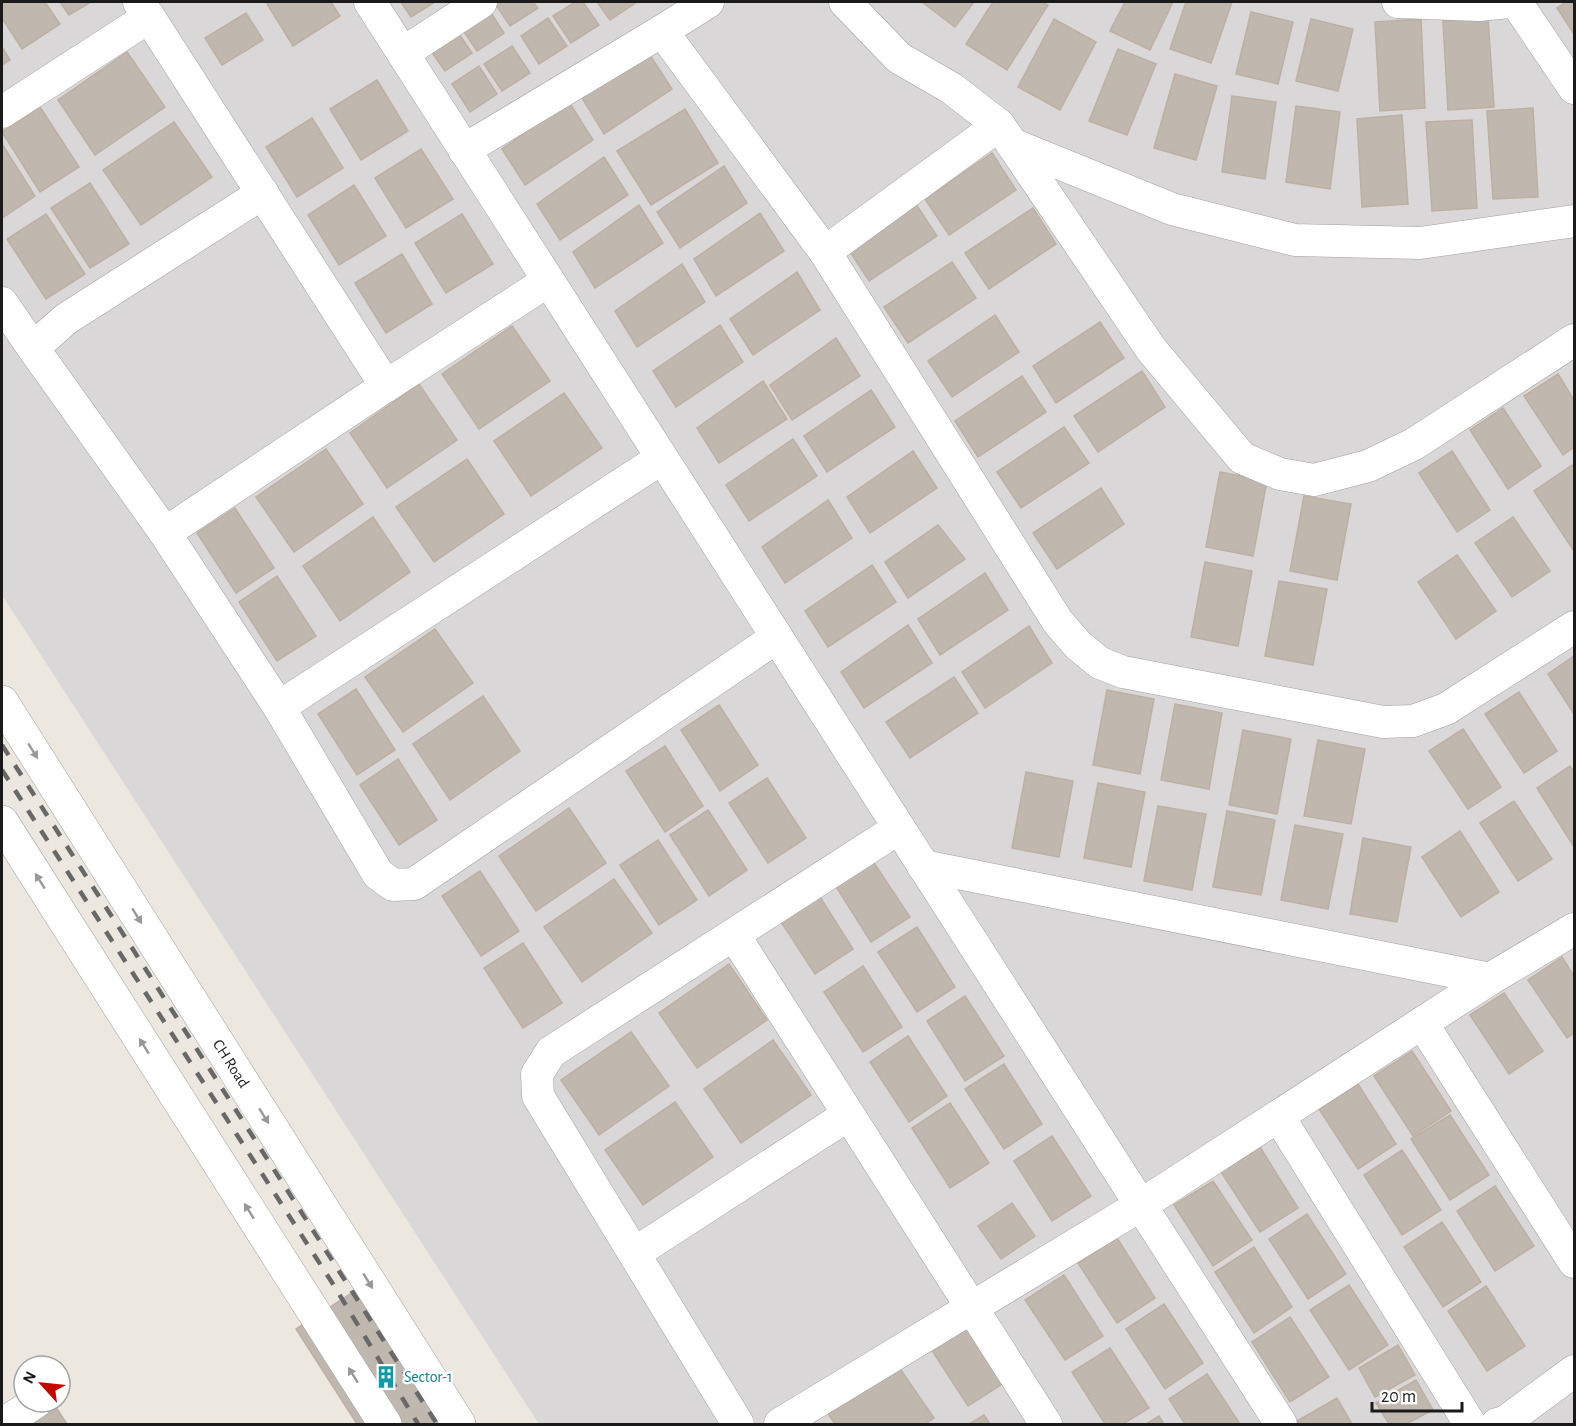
<svg xmlns="http://www.w3.org/2000/svg" width="1576" height="1426" viewBox="0 0 1576 1426" font-family="'Alegreya Sans',sans-serif">
	<rect width="100%" height="100%" fill="#ece8df"/>
	<!-- residential -->
	<path fill="#d9d7d7" d="M2,2H1574V1424H539L2,595Z"/>
	<!-- building -->
	<g fill="#c0b8af" stroke="#beafa2" stroke-width="1.5">
		<path d="M2,2H45L60,24L22,49L2,18Z"/>
		<path d="M60,2H91L69,15Z"/>
		<path d="M266,2H331L340,16L293,46Z"/>
		<path d="M401,2H435L411,17Z"/>
		<path d="M494,2H533L538,8L510,26Z"/>
		<path d="M575,2H583L599,25L571,43L553,16Z"/>
		<path d="M597,2H637L610,20Z"/>
		<path d="M922,2H974L955,27Z"/>
		<path d="M993,2H1042L1048,5L1007,70L966,44Z"/>
		<path d="M1125,2H1173L1150,50L1110,31Z"/>
		<path d="M1186,2H1232L1211,63L1170,49Z"/>
		<path d="M1566,2H1574V34L1557,8Z"/>
		<path d="M486,5L504,33L477,51L458,23Z"/>
		<path d="M1251,12L1293,22L1278,84L1236,74Z"/>
		<path d="M246,13L263,40L222,65L205,38Z"/>
		<path d="M548,18L567,46L539,64L521,36Z"/>
		<path d="M1488,18L1494,107L1448,110L1443,21Z"/>
		<path d="M1054,19L1096,42L1060,110L1018,87Z"/>
		<path d="M1311,19L1353,29L1338,91L1296,81Z"/>
		<path d="M1421,19L1425,108L1380,111L1375,22Z"/>
		<path d="M453,25L472,53L445,71L426,44Z"/>
		<path d="M512,46L530,73L502,91L484,64Z"/>
		<path d="M2,47L10,60L2,65Z"/>
		<path d="M1118,49L1156,64L1127,135L1089,121Z"/>
		<path d="M127,52L165,107L95,155L58,100Z"/>
		<path d="M648,52L672,89L604,134L582,98Z"/>
		<path d="M479,66L497,94L470,112L452,84Z"/>
		<path d="M1175,74L1217,86L1196,160L1154,148Z"/>
		<path d="M377,80L408,131L361,160L330,109Z"/>
		<path d="M1232,96L1276,102L1265,179L1222,172Z"/>
		<path d="M569,102L593,140L525,185L502,149Z"/>
		<path d="M1296,106L1340,112L1330,189L1286,182Z"/>
		<path d="M40,107L79,167L40,192L2,132Z"/>
		<path d="M1533,108L1538,197L1493,199L1487,111Z"/>
		<path d="M685,109L718,163L651,205L617,151Z"/>
		<path d="M1402,115L1408,204L1362,207L1357,119Z"/>
		<path d="M312,118L343,168L297,197L266,147Z"/>
		<path d="M1472,120L1477,208L1432,211L1426,122Z"/>
		<path d="M174,122L212,177L141,225L103,170Z"/>
		<path d="M2,144L35,196L2,218Z"/>
		<path d="M421,149L453,199L406,228L375,178Z"/>
		<path d="M992,153L1016,190L949,235L925,199Z"/>
		<path d="M604,157L628,195L560,240L537,204Z"/>
		<path d="M724,166L747,203L680,248L657,212Z"/>
		<path d="M90,183L129,244L90,268L51,208Z"/>
		<path d="M354,185L386,236L339,265L308,215Z"/>
		<path d="M913,200L937,236L869,281L845,244Z"/>
		<path d="M639,205L663,243L595,288L573,252Z"/>
		<path d="M1033,208L1056,244L989,289L965,253Z"/>
		<path d="M760,213L784,251L716,296L694,259Z"/>
		<path d="M46,214L85,274L46,299L7,239Z"/>
		<path d="M462,214L493,264L446,293L415,243Z"/>
		<path d="M402,254L432,304L386,333L355,283Z"/>
		<path d="M952,262L976,298L908,343L884,307Z"/>
		<path d="M682,264L705,302L637,347L615,311Z"/>
		<path d="M797,272L820,310L753,355L730,319Z"/>
		<path d="M995,315L1019,352L952,397L928,361Z"/>
		<path d="M1100,322L1124,358L1056,403L1033,366Z"/>
		<path d="M720,325L743,362L676,407L653,371Z"/>
		<path d="M512,326L550,381L479,429L442,374Z"/>
		<path d="M836,338L860,376L792,420L770,385Z"/>
		<path d="M1142,371L1165,407L1098,452L1074,416Z"/>
		<path d="M1558,374L1574,400V447L1563,455L1524,396Z"/>
		<path d="M1022,376L1046,412L978,457L955,421Z"/>
		<path d="M763,381L787,419L719,463L697,428Z"/>
		<path d="M419,384L457,440L387,488L350,433Z"/>
		<path d="M871,390L895,427L827,472L804,436Z"/>
		<path d="M564,393L602,448L531,496L494,441Z"/>
		<path d="M1503,408L1541,466L1508,489L1470,430Z"/>
		<path d="M1064,427L1089,463L1021,508L997,472Z"/>
		<path d="M793,439L817,476L749,521L726,485Z"/>
		<path d="M326,449L363,504L294,552L256,497Z"/>
		<path d="M913,451L937,488L870,533L847,497Z"/>
		<path d="M1452,451L1490,510L1457,532L1419,473Z"/>
		<path d="M467,459L504,514L434,562L396,507Z"/>
		<path d="M1572,465L1574,469V551L1534,491Z"/>
		<path d="M1220,472L1267,481L1253,556L1206,547Z"/>
		<path d="M1101,488L1124,524L1057,569L1033,533Z"/>
		<path d="M1304,496L1351,504L1337,580L1290,571Z"/>
		<path d="M828,500L852,538L785,583L762,547Z"/>
		<path d="M235,508L274,568L236,593L197,533Z"/>
		<path d="M373,517L410,572L340,621L303,566Z"/>
		<path d="M1513,517L1550,571L1512,597L1475,543Z"/>
		<path d="M938,525L965,559L908,598L885,562Z"/>
		<path d="M1457,555L1496,611L1456,639L1418,582Z"/>
		<path d="M1205,562L1252,571L1238,646L1191,637Z"/>
		<path d="M872,565L896,602L828,647L805,611Z"/>
		<path d="M985,573L1008,610L940,655L918,619Z"/>
		<path d="M277,576L316,636L277,661L239,602Z"/>
		<path d="M1279,581L1327,589L1313,665L1265,656Z"/>
		<path d="M908,625L932,663L864,708L841,672Z"/>
		<path d="M1029,626L1052,663L985,708L962,672Z"/>
		<path d="M435,629L473,683L403,732L365,677Z"/>
		<path d="M1574,656V714L1548,674Z"/>
		<path d="M954,677L978,713L910,758L886,722Z"/>
		<path d="M356,689L395,750L357,775L318,714Z"/>
		<path d="M1107,690L1154,699L1140,774L1093,765Z"/>
		<path d="M1519,692L1557,751L1524,773L1485,714Z"/>
		<path d="M483,696L520,751L450,800L413,744Z"/>
		<path d="M1175,704L1222,713L1209,789L1161,780Z"/>
		<path d="M719,705L758,765L720,791L681,730Z"/>
		<path d="M1463,729L1501,787L1468,809L1429,751Z"/>
		<path d="M1243,730L1291,739L1277,814L1229,805Z"/>
		<path d="M1318,740L1365,749L1351,824L1304,816Z"/>
		<path d="M665,746L703,806L665,832L626,771Z"/>
		<path d="M398,759L437,820L399,845L360,785Z"/>
		<path d="M1570,766L1574,772V847L1537,788Z"/>
		<path d="M1026,772L1073,781L1059,857L1012,848Z"/>
		<path d="M767,778L806,838L768,863L729,803Z"/>
		<path d="M1098,783L1145,792L1131,867L1084,858Z"/>
		<path d="M1514,801L1552,859L1518,881L1480,823Z"/>
		<path d="M1158,806L1206,814L1192,890L1144,881Z"/>
		<path d="M569,808L606,863L536,911L499,856Z"/>
		<path d="M708,810L747,870L709,896L670,835Z"/>
		<path d="M1227,811L1275,820L1261,895L1213,887Z"/>
		<path d="M1295,825L1343,834L1328,909L1281,900Z"/>
		<path d="M1460,831L1499,892L1461,917L1422,857Z"/>
		<path d="M1363,838L1411,847L1397,922L1350,914Z"/>
		<path d="M658,840L697,900L659,925L620,865Z"/>
		<path d="M870,857L910,917L871,942L833,882Z"/>
		<path d="M480,871L519,931L481,956L442,896Z"/>
		<path d="M614,879L652,933L582,982L544,927Z"/>
		<path d="M815,889L853,949L815,974L776,914Z"/>
		<path d="M917,927L955,987L917,1012L878,952Z"/>
		<path d="M523,943L562,1003L523,1028L484,968Z"/>
		<path d="M1562,957L1574,976V1033L1567,1038L1528,980Z"/>
		<path d="M729,964L767,1020L697,1068L659,1013Z"/>
		<path d="M863,966L902,1027L863,1052L824,992Z"/>
		<path d="M1504,993L1543,1051L1509,1074L1470,1015Z"/>
		<path d="M965,996L1004,1056L965,1081L927,1021Z"/>
		<path d="M631,1032L669,1086L599,1135L561,1080Z"/>
		<path d="M908,1036L947,1096L909,1122L870,1062Z"/>
		<path d="M773,1040L811,1095L741,1143L704,1089Z"/>
		<path d="M1412,1051L1451,1111L1413,1136L1374,1076Z"/>
		<path d="M1004,1064L1042,1124L1004,1149L965,1089Z"/>
		<path d="M1358,1084L1396,1144L1358,1169L1319,1109Z"/>
		<path d="M675,1102L713,1157L643,1205L605,1150Z"/>
		<path d="M950,1103L989,1163L950,1188L912,1128Z"/>
		<path d="M1450,1115L1489,1175L1450,1200L1411,1139Z"/>
		<path d="M1052,1136L1091,1196L1052,1221L1014,1161Z"/>
		<path d="M1260,1147L1298,1208L1260,1232L1221,1172Z"/>
		<path d="M1402,1150L1441,1210L1402,1235L1364,1175Z"/>
		<path d="M1213,1181L1252,1240L1213,1266L1174,1205Z"/>
		<path d="M1495,1186L1534,1246L1495,1271L1457,1211Z"/>
		<path d="M1012,1203L1035,1236L1001,1259L978,1226Z"/>
		<path d="M1307,1214L1346,1274L1308,1299L1269,1239Z"/>
		<path d="M1442,1222L1481,1282L1443,1307L1404,1247Z"/>
		<path d="M1117,1238L1155,1298L1117,1323L1078,1263Z"/>
		<path d="M1254,1247L1292,1307L1254,1333L1215,1272Z"/>
		<path d="M381,1274L476,1424H357L296,1329Z"/>
		<path d="M1064,1275L1103,1336L1065,1360L1025,1300Z"/>
		<path d="M1349,1285L1388,1345L1349,1370L1310,1310Z"/>
		<path d="M1486,1286L1525,1346L1487,1371L1448,1311Z"/>
		<path d="M1164,1304L1203,1363L1165,1389L1126,1329Z"/>
		<path d="M1290,1317L1329,1377L1290,1402L1252,1342Z"/>
		<path d="M968,1321L1007,1381L968,1406L929,1346Z"/>
		<path d="M1398,1345L1415,1375L1375,1397L1359,1368Z"/>
		<path d="M1110,1348L1149,1408L1123,1424H1105L1072,1372Z"/>
		<path d="M896,1363L934,1418L925,1424H835L826,1411Z"/>
		<path d="M1207,1374L1240,1424H1185L1169,1399Z"/>
		<path d="M1416,1380L1433,1410L1406,1424H1389L1376,1403Z"/>
		<path d="M1337,1398L1352,1424H1299L1297,1421Z"/>
		<path d="M55,1406L67,1424H27Z"/>
		<path d="M984,1415L990,1424H969Z"/>
		<path d="M1159,1416L1164,1424H1146Z"/>
	</g>
	<g fill="none" stroke-linecap="round" stroke-linejoin="round">
		<!-- minor casing -->
		<g stroke="#a1a1a1" stroke-width="33">
			<g id="minor">
				<path d="M370,2L1281,1424"/>
				<path d="M845,2L899,58L951,88L999,125"/>
				<path d="M1398,2L1479,5L1509,2"/>
				<path d="M1516,2L1574,88"/>
				<path d="M149,17L386,386L165,533"/>
				<path d="M662,31L708,2"/>
				<path d="M403,53L481,2"/>
				<path d="M2,112L149,17L139,2"/>
				<path d="M1012,144L1172,209L1295,240L1420,243L1574,221"/>
				<path d="M464,150L662,31L825,252L1058,622L1078,645L1100,663L1123,672L1383,722L1413,721L1446,709L1574,627"/>
				<path d="M263,193L66,319L33,348L165,533L279,707L378,874L393,885L414,884L777,637"/>
				<path d="M825,252L999,125L1151,349L1242,458L1280,474L1314,480L1368,466L1414,444L1574,340"/>
				<path d="M2,303L33,348"/>
				<path d="M386,386L548,281"/>
				<path d="M279,707L662,458"/>
				<path d="M923,866L1490,979"/>
				<path d="M734,935L1046,1424"/>
				<path d="M1422,1023L1574,1262"/>
				<path d="M1279,1117L1470,1424"/>
				<path d="M635,1253L848,1115"/>
				<path d="M3,1424L36,1402"/>
				<path d="M738,1424L538,1096L537,1074L551,1052L899,828"/>
				<path d="M780,1424L1141,1205L1490,979L1574,929"/>
				<path d="M1497,1424L1505,1422L1574,1371"/>
			</g>
		</g>
		<!-- tertiary casing -->
		<g stroke="#a1a1a1" stroke-width="34">
			<g id="tertiary">
				<path id="s1" d="M2,702L459,1424"/>
				<path d="M2,822L385,1424"/>
			</g>
		</g>
		<!-- minor -->
		<use href="#minor" stroke="#fff" stroke-width="32"/>
		<!-- tertiary -->
		<use href="#tertiary" stroke="#fff" stroke-width="33"/>
		<!-- rail -->
		<g stroke="#686868" stroke-width="4.5" stroke-dasharray="12 12" stroke-linecap="butt">
			<path d="M2,745L437,1424"/>
			<path d="M2,770L333,1284L418,1424"/>
		</g>
	</g>
	<!-- one-way arrows -->
	<defs><path id="oneway-solid" d="M-6-.8H1V-3.2L6.5 0L1 3.2V.8H-6Z" transform="scale(1.5)"/></defs>
	<g fill="#989898">
		<use href="#oneway-solid" transform="translate(33 751) rotate(58)"/>
		<use href="#oneway-solid" transform="translate(40 881) rotate(-122)"/>
		<use href="#oneway-solid" transform="translate(137 916) rotate(58)"/>
		<use href="#oneway-solid" transform="translate(144 1046) rotate(-122)"/>
		<use href="#oneway-solid" transform="translate(264 1116) rotate(58)"/>
		<use href="#oneway-solid" transform="translate(249 1211) rotate(-122)"/>
		<use href="#oneway-solid" transform="translate(368 1281) rotate(58)"/>
		<use href="#oneway-solid" transform="translate(353 1375) rotate(-122)"/>
	</g>
	<!-- icons -->
	<defs>
		<g id="building-bare" transform="scale(1.8)"><path d="M-4-6H4V6H1V3H-1V6H-4ZM-2.5-4.3h1.7v1.8h-1.7ZM.8-4.3h1.7v1.8H.8ZM-2.5-1h1.7V.8h-1.7ZM.8-1h1.7V.8H.8Z" fill="#0f9aa8" stroke="#fff" stroke-width="2.5" paint-order="stroke"/></g>
	</defs>
	<g fill-rule="evenodd">
		<use href="#building-bare" x="386" y="1377"/>
	</g>
	<g text-anchor="middle" dominant-baseline="central" stroke-width="4.5" stroke-linejoin="round" paint-order="stroke">
		<!-- street labels -->
		<g font-size="16" fill="#1a1a1a" stroke="#fff">
			<text stroke="none"><textPath href="#s1" startOffset="428">CH Road</textPath></text>
		</g>
		<!-- culture labels -->
		<g font-size="16" fill="#0d838f" stroke="#fff" text-anchor="start">
			<text x="404" y="1377">Sector-1</text>
		</g>
	</g>
	<!-- border -->
	<rect width="1576" height="1426" fill="none" stroke="#1a1a1a" stroke-width="6"/>
	<!-- north arrow -->
	<g transform="translate(42 1384) rotate(297)"><circle r="28" fill="#ffffff" stroke="#a3a3a3" stroke-width="1.5"/>
	<path d="M0-4.5L10 22L0 15L-10 22Z" fill="#c50600"/>
	<text y="-9" font-size="16" font-weight="bold" text-anchor="middle" fill="#1a1a1a">N</text>
	</g>
	<!-- scale -->
	<path d="M1372 1402v9h90v-9" fill="none" stroke="#1a1a1a" stroke-width="3"/>
	<text x="1381" y="1402" font-size="18" fill="#1a1a1a" stroke="#ffffff" stroke-width="4.5" paint-order="stroke">20 m</text>
</svg>
